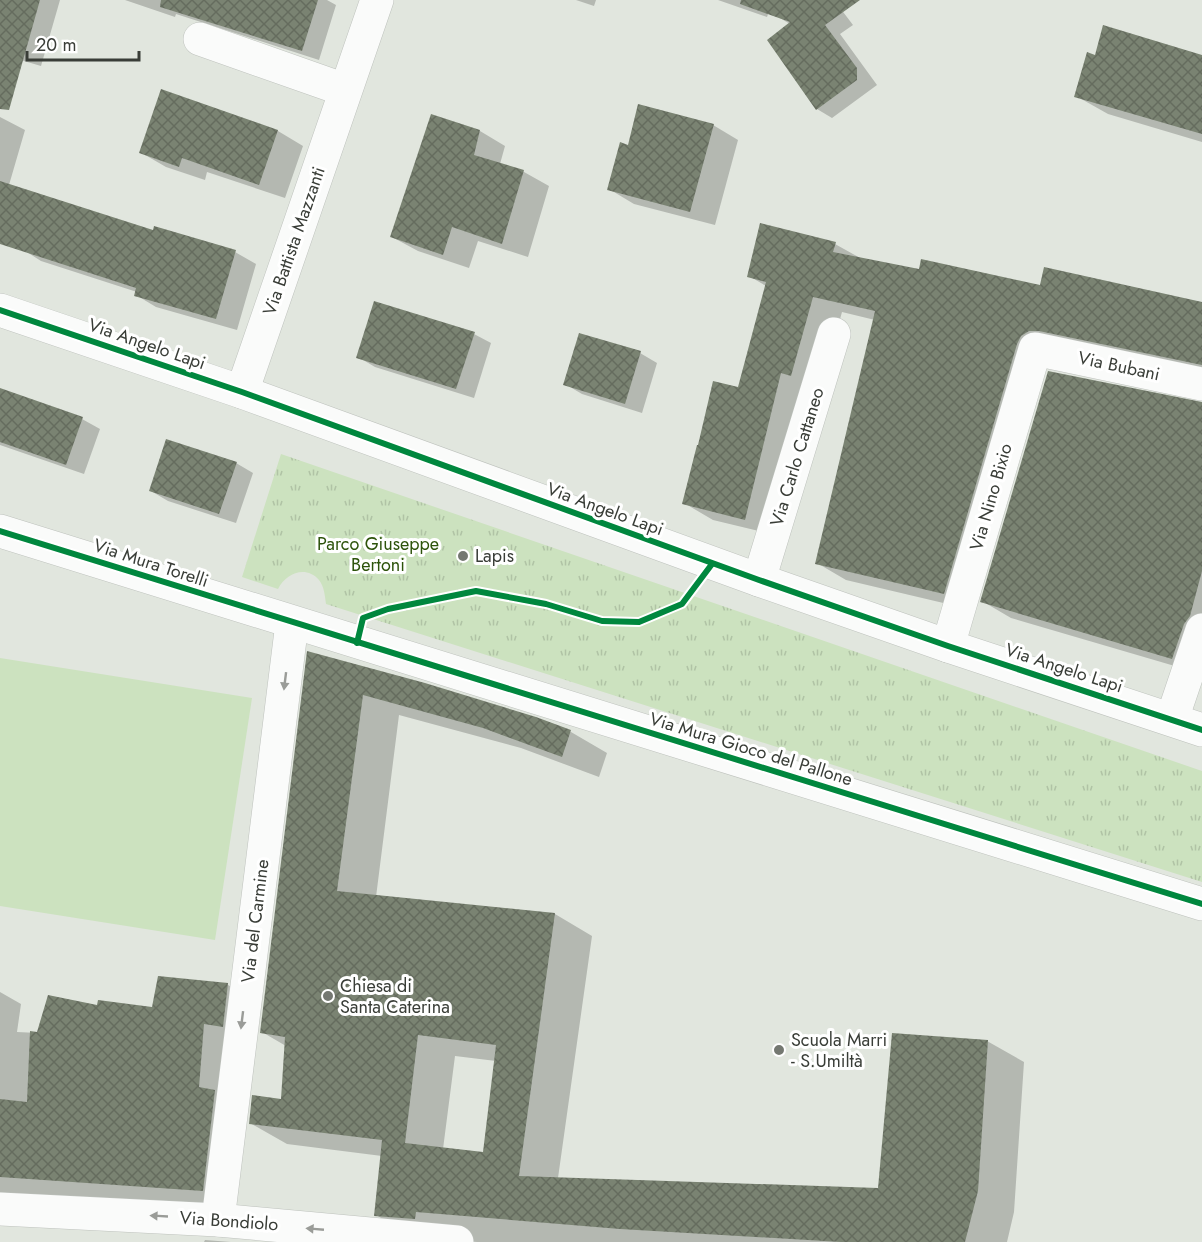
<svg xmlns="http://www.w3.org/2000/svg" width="1202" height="1242" viewBox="0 0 1202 1242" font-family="Jost,sans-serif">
	<defs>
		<pattern id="park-tufts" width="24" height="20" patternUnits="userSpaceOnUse" patternTransform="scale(1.5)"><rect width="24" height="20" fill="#cce2bf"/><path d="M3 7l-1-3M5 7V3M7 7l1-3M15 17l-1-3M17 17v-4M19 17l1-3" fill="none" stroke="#b0c3a5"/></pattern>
		<pattern id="building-cross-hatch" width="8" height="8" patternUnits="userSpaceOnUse" patternTransform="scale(1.5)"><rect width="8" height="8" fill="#7a8372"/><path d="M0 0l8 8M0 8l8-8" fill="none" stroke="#656c5e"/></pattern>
	</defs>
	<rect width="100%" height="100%" fill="#e1e6de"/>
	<!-- park -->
	<path fill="url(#park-tufts)" d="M281,454L1202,771V882L326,604C325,596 324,586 319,580C306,565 286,573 278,589L242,577Z"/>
	<!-- pitch -->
	<path fill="#cce2bf" d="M0,658L252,698L215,940L0,906Z"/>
	<!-- shadow -->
	<g fill="#0003" fill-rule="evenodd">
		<path d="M0,0H60L41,66L0,54Z"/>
		<path d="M125,0H327L336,5L319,60L176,14L175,17Z"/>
		<path d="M576,0H596L594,6Z"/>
		<path d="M718,0H773L767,17Z"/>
		<path d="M796,0H834L853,25L840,34L877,85L832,118L817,109L790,24L775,15Z"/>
		<path d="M1096,56H1202V142L1108,114L1076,96Z"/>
		<path d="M162,91L278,131L303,146L285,198L207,172L205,180L166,167L140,152Z"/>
		<path d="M0,117L25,130L9,185L154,232L235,252L256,264L237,330L156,307L136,295L137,292L41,261L0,235Z"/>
		<path d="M713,125L738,140L715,225L634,204L609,189L629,147Z"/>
		<path d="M480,131L505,146L500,164L524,172L549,186L528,257L478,241L469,268L418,251L392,237Z"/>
		<path d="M835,244L862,259L920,271L1202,304V374L1051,352L973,610L846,580L817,563L875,320L842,312L820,391L775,535L713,520L684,503L739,389L766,286L749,276Z"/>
		<path d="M474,334L491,343L474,398L375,367L358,357Z"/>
		<path d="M640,353L657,363L642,413L582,394L565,384Z"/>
		<path d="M0,390L82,419L100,429L84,474L0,445Z"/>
		<path d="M1202,404V674L1011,618L982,601Z"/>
		<path d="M236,463L253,473L236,523L168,501L151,491Z"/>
		<path d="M309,653L536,718L571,732L607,753L599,777L521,748L399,715L376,897L555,914L592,936L558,1178L880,1189L987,1041L1024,1062L1014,1212L1007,1242H477L412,1236L376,1215L382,1156L287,1144L250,1123L282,1101L286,1046L262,1032ZM455,1056L496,1061L484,1154L443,1149Z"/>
		<path d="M159,977L228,985L261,1003L235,1209L0,1194V992L21,1004L17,1032L38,1033L98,1007L154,1009Z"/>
		<path d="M205,1240L231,1242H204Z"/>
	</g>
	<!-- building -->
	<g fill="url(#building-cross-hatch)" fill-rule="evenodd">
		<path d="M0,0H40L9,110L0,109Z"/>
		<path d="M161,0H318L302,51L160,7Z"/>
		<path d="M741,0H860L825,25L857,68V80L816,110L767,40L790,22L740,4Z"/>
		<path d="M1103,25L1202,55V134L1074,97L1087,52L1095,55Z"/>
		<path d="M161,89L278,130L259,185L182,158L179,167L139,153Z"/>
		<path d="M638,104L714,124L690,212L607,190L620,142L628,145Z"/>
		<path d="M431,114L480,130L474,155L524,170L502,244L452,227L443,255L390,237Z"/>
		<path d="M0,181L153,230L154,226L236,250L216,319L134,296L136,288L0,244Z"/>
		<path d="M760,223L836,242L833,252L919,269L921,259L1040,285L1044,267L1202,302V365L1039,331H1029L1021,336L1017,344L944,594L815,564L875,311L813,297L791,376L781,373L745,520L682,504L697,445H698L713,381L738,387L766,282L747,277Z"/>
		<path d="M374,301L475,332L456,389L356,358Z"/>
		<path d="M579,333L641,351L625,404L563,385Z"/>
		<path d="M1048,371L1202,402V571L1190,616L1184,624L1172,659L980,602Z"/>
		<path d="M0,388L83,417L66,465L0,442Z"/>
		<path d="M166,439L237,462L219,514L149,491Z"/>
		<path d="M307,651L425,683L536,717L571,730L562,757L483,728L363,695L337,891L555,913L519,1176L878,1188L892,1033L988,1040L978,1191L965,1242H841L620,1229L416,1212L415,1219L374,1216L382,1140L249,1124L252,1095L281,1099L285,1037L260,1033ZM418,1035L496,1045L483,1152L405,1143Z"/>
		<path d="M158,976L228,983L223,1027L204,1024L199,1087L215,1090L203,1191L0,1177V1099L27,1102L30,1031L37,1032L48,995L97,1005L98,1000L152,1007Z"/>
	</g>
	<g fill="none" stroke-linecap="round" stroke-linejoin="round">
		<!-- minor casing -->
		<g stroke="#bec2bd" stroke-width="34">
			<g id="minor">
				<path d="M200,39L345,90"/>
				<path d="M0,310L242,392L759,580L948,646L1202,730"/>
				<path d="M242,392L377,0"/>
				<path d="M0,531L1202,904"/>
				<path d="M759,580L834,334"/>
				<path d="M948,646L1035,349L1202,384"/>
				<path d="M1172,719L1202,630"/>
				<path d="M0,1209L218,1220L457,1242"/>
				<path d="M218,1220L292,623"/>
			</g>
		</g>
		<!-- minor -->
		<use href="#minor" stroke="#fafbfa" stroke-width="33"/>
		<!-- cycleway casing -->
		<g stroke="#fff" stroke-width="10">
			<g id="cycleway">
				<path d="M0,310L242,392L759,580L948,646L1202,730"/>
				<path d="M0,531L1202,904"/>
				<path d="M357,643L363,618L388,609L476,591L546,604L602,621L639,622L682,604L712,564"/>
			</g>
		</g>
		<!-- cycleway -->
		<use href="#cycleway" stroke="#00873e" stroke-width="6"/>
	</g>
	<!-- one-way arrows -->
	<defs><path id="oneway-solid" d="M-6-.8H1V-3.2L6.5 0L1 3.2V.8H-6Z" transform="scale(1.5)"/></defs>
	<g fill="#9a9c98">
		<use href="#oneway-solid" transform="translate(285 681) rotate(97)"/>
		<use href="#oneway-solid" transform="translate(242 1020) rotate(97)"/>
		<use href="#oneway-solid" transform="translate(159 1216) rotate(-177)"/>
		<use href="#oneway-solid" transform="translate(315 1229) rotate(-175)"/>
	</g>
	<!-- markers -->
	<g fill="#747871" stroke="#fff" stroke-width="2">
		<circle cx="463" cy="556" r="6"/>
		<circle cx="328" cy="996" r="6"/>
		<circle cx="779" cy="1050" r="6"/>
	</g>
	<g text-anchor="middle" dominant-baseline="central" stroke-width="6" stroke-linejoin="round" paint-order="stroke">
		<!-- street labels -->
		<g font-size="18" fill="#393d37" stroke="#fff">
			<text transform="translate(294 241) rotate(-71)">Via Battista Mazzanti</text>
			<text transform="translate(147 344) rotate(19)">Via Angelo Lapi</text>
			<text transform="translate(1119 366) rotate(12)">Via Bubani</text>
			<text transform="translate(797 457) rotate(-73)">Via Carlo Cattaneo</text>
			<text transform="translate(991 497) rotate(-74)">Via Nino Bixio</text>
			<text transform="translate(605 509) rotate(20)">Via Angelo Lapi</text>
			<text transform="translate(151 563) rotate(18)">Via Mura Torelli</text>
			<text transform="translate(1064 668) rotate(18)">Via Angelo Lapi</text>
			<text transform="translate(751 749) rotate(17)">Via Mura Gioco del Pallone</text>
			<text transform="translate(255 921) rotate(-83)">Via del Carmine</text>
			<text transform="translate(229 1221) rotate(4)">Via Bondiolo</text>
		</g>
		<!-- park labels -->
		<g font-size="18" fill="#2d530b" stroke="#fff">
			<text x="378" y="544">Parco Giuseppe<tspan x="378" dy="21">Bertoni</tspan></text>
		</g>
		<!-- poi labels -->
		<g font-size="18" fill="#393d37" stroke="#fff" text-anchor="start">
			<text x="475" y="556">Lapis</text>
			<text x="340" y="986">Chiesa di<tspan x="340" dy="21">Santa Caterina</tspan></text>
			<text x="791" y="1040">Scuola Marri<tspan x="791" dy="21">- S.Umiltà</tspan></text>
		</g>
	</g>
	<!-- scale -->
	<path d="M27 51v9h112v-9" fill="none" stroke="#393d37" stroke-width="3"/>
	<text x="36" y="51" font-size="18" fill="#393d37" stroke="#ffffff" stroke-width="4.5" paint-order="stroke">20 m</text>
</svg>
